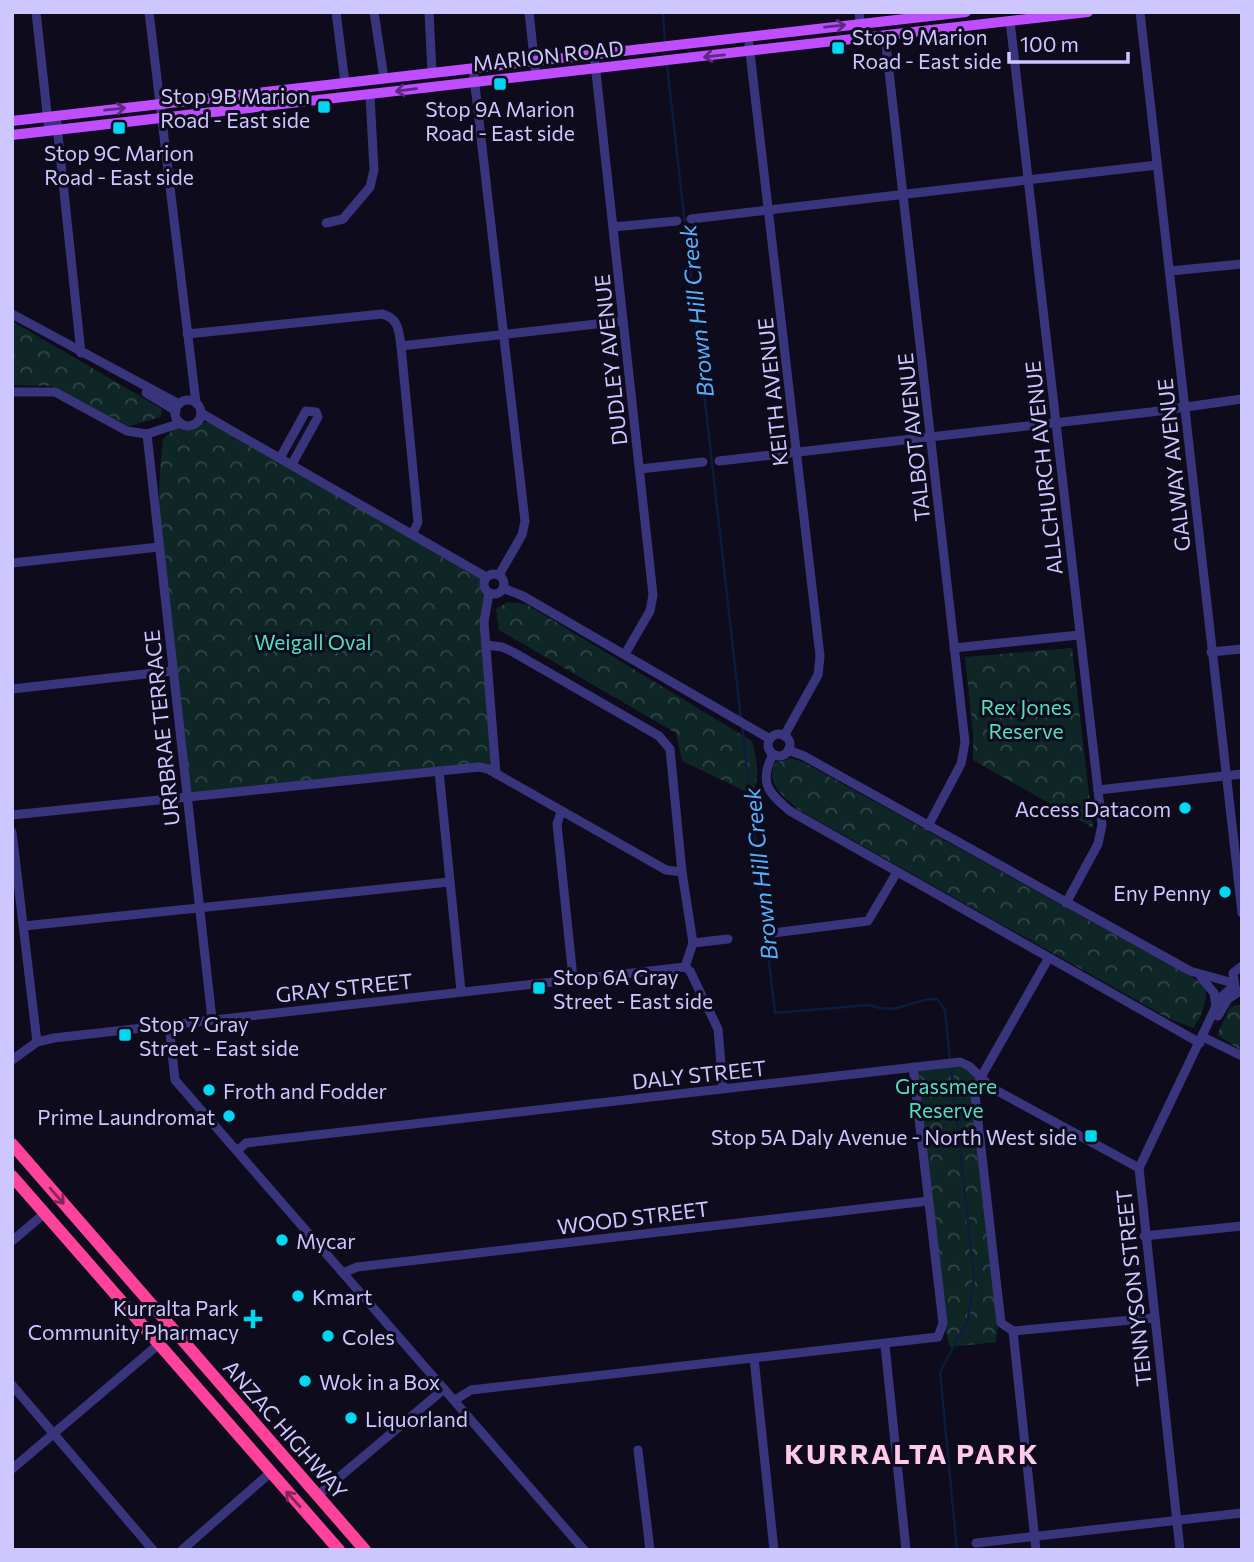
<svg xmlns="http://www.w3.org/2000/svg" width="1254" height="1562" viewBox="0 0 1254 1562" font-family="Commissioner,sans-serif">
	<defs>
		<pattern id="forest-crowns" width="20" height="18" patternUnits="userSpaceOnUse" patternTransform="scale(1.75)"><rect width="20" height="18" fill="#0e2726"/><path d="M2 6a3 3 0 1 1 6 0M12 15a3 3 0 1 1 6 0" fill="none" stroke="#304547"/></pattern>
	</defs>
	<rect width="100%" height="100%" fill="#0e0b1d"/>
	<!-- forest -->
	<g fill="url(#forest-crowns)">
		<path d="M12,321L162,409L161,417L129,426L51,386L12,385Z"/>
		<path d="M198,422L221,424L486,577L484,586L489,593L484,622L497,766L186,796C174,681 149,555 163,439L181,423L188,426Z"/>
		<path d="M508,602L526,604L752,741C756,759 762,777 751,794L682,761L676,733L499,630L496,609Z"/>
		<path d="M1072,648L1093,828L973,760V734L965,657Z"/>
		<path d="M791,758L803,762L1206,985C1207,1001 1203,1015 1193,1028L1168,1018L799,810C784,797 765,784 775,763Z"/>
		<path d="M1242,1004V1051L1217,1035L1230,1007Z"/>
		<path d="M964,1063L981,1077L975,1095L999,1313L996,1342L950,1347L943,1323L913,1067Z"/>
	</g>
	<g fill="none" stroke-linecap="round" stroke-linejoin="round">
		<!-- stream -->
		<g stroke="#0a1d3d" stroke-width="2.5">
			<path d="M663,12L665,44"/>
			<path d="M667,65L741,719"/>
			<path d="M742,726L775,1013L869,1005C902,1016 907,999 937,999L945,1010L950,1060"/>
			<path d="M951,1067L974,1278L968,1319L940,1372L957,1550"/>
		</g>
		<!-- minor -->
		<g stroke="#39357d" stroke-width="9">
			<path d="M36,12L49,131"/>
			<path d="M149,12L196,403"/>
			<path d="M336,12L345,83"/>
			<path d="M374,12L384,78"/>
			<path d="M429,12L432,72"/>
			<path d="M529,12L536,76"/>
			<path d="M859,12L862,39"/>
			<path d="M1140,12L1242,913"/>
			<path d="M1010,21L1102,825L1098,844L1066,903"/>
			<path d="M885,36L965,742L961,764L928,826"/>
			<path d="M749,44L820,656L818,675L784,736"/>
			<path d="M594,54L653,595L650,611L625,654"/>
			<path d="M473,68L525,521L522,535L499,575"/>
			<path d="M56,116L81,353"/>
			<path d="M691,219L1157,165"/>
			<path d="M326,223L343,219L370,187L374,170L370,95"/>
			<path d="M613,227L677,221"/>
			<path d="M1170,271L1242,264"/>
			<path d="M12,314L179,404"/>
			<path d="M187,334L382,314C399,318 399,332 401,346L418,522L413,533"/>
			<path d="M401,346L623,321"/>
			<path d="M12,392H55L127,431L147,434L181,423"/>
			<path d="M146,393L176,411"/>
			<circle cx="188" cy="413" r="13"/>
			<path d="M201,413L486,577"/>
			<path d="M147,434L212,1019"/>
			<path d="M280,458L306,411L316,412L318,417L292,464"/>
			<path d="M719,461L1151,412L1242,399"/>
			<path d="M640,469L703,462"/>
			<path d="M12,563L159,547"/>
			<circle cx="494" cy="584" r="10"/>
			<path d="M503,588L523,596L770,739"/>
			<path d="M489,593L484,622L496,774"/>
			<path d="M486,645L502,647L513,652L659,736L670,749L682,872L693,943L685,967L690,971L718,1029L723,1088"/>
			<path d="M954,648L1079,635"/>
			<path d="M1211,652L1242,649"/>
			<path d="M12,689L172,671"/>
			<circle cx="779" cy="745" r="11"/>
			<path d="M788,750L804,756L1190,971L1233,983"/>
			<path d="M773,754C759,782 767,792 790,811L1200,1043"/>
			<path d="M439,771L461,991"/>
			<path d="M1098,790L1242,774"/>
			<path d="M561,812L557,824L573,978"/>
			<path d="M12,815L479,767L488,769L666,870L682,872"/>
			<path d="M12,832L37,1042"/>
			<path d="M24,926L449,882"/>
			<path d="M773,933L868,921L897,872"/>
			<path d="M693,943L728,939"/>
			<path d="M1048,959L981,1077L975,1095L1001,1323L1013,1331L1153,1318"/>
			<path d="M1201,977L1214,993L1216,1007"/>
			<path d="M1235,987L1233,973L1242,966"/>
			<path d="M1218,1016L1228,999L1240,991"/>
			<path d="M169,1025L175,1080L584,1550"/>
			<path d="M1203,1037L1242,1056"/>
			<path d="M12,1060L37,1042L54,1038L685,967"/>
			<path d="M237,1151L246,1143L960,1062L969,1066L992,1088L1139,1168"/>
			<path d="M1144,1236L1242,1226"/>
			<path d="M12,1241L45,1213"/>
			<path d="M343,1273L357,1267L928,1201"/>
			<path d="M1013,1331L1036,1550"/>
			<path d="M885,1345L906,1550"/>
			<path d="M754,1358L774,1550"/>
			<path d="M12,1385L153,1550"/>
			<path d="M455,1400L471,1390L938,1337L943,1323L913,1067"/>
			<path d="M638,1450L650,1550"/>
			<path d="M12,1469L159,1344"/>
			<path d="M318,1495L444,1389"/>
			<path d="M976,1543L1242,1513"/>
			<path d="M182,1550L270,1473"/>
			<path d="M1180,1550L1139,1168L1220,998L1234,986"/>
		</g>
		<!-- major -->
		<g stroke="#be4eff" stroke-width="10">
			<path d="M12,121L966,12"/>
			<path d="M12,135L1088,12"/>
		</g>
		<!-- highway -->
		<g stroke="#ff429b" stroke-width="12">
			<path d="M12,1144L365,1550"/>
			<path d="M12,1176L339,1550"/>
		</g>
	</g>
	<!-- one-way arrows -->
	<defs><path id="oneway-shaft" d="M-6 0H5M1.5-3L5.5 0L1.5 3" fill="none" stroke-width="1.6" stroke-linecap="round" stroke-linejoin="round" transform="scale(1.75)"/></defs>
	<g stroke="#5d2983">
		<use href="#oneway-shaft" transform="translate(835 26) rotate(-6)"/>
		<use href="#oneway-shaft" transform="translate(714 56) rotate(174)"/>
		<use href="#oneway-shaft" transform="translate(406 90) rotate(173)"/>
		<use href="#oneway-shaft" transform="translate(115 109) rotate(-6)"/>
	</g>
	<g stroke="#86265c">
		<use href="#oneway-shaft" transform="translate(57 1196) rotate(49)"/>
		<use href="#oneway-shaft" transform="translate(293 1499) rotate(-132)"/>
	</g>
	<!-- markers -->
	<g fill="#00d8f2" stroke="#0e0b1d" stroke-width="2.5">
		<rect x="831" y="41" width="14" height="14" rx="3.5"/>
		<rect x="493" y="77" width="14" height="14" rx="3.5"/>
		<rect x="317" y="100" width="14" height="14" rx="3.5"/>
		<rect x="112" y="121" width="14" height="14" rx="3.5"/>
		<circle cx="1185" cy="808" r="7"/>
		<circle cx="1225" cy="892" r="7"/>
		<rect x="532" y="981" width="14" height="14" rx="3.5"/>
		<rect x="118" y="1028" width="14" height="14" rx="3.5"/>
		<circle cx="209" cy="1090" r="7"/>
		<circle cx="229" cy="1116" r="7"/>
		<rect x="1084" y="1129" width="14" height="14" rx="3.5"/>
		<circle cx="282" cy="1240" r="7"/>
		<circle cx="298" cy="1296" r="7"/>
		<path d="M249.5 1308.5h7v7h7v7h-7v7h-7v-7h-7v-7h7z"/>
		<circle cx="328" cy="1336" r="7"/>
		<circle cx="305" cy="1381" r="7"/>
		<circle cx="351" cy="1418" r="7"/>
	</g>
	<g text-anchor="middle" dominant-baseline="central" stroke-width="6" stroke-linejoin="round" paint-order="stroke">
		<!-- poi labels -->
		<g font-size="21" fill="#cec7ff" stroke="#0e0b1d" text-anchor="start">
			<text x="852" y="36">Stop 9 Marion<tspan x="852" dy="24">Road - East side</tspan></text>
			<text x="310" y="95" text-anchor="end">Stop 9B Marion<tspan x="310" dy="24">Road - East side</tspan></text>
			<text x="500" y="108" text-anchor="middle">Stop 9A Marion<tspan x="500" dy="24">Road - East side</tspan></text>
			<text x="119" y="152" text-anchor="middle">Stop 9C Marion<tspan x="119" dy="24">Road - East side</tspan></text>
			<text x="1171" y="808" text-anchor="end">Access Datacom</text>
			<text x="1211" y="892" text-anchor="end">Eny Penny</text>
			<text x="553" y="976">Stop 6A Gray<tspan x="553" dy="24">Street - East side</tspan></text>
			<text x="139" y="1023">Stop 7 Gray<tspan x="139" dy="24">Street - East side</tspan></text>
			<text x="223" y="1090">Froth and Fodder</text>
			<text x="215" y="1116" text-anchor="end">Prime Laundromat</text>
			<text x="1077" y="1136" text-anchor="end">Stop 5A Daly Avenue - North West side</text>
			<text x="296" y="1240">Mycar</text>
			<text x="312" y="1296">Kmart</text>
			<text x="239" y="1307" text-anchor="end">Kurralta Park<tspan x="239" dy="24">Community Pharmacy</tspan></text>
			<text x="342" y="1336">Coles</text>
			<text x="319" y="1381">Wok in a Box</text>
			<text x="365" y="1418">Liquorland</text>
		</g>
		<!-- street labels -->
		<g font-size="21" fill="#cec7ff" stroke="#0e0b1d">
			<text transform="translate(548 55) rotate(-6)">MARION ROAD</text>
			<text transform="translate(610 360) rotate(-96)">DUDLEY AVENUE</text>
			<text transform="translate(772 392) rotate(-96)">KEITH AVENUE</text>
			<text transform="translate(913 437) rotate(-96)">TALBOT AVENUE</text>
			<text transform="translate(1173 465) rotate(-96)">GALWAY AVENUE</text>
			<text transform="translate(1043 468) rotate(-96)">ALLCHURCH AVENUE</text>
			<text transform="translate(161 728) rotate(-96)">URRBRAE TERRACE</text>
			<text transform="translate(344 987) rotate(-6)">GRAY STREET</text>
			<text transform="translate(699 1074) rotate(-6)">DALY STREET</text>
			<text transform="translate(633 1217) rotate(-7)">WOOD STREET</text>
			<text transform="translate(1133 1288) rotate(-96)">TENNYSON STREET</text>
			<text transform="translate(286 1429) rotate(49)">ANZAC HIGHWAY</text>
		</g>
		<!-- park labels -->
		<g font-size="21" fill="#53dfbd" stroke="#0e0b1d">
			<text x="313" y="641">Weigall Oval</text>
			<text x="1026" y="706">Rex Jones<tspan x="1026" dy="24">Reserve</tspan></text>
			<text x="946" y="1085">Grassmere<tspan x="946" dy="24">Reserve</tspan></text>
		</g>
		<!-- water labels -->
		<g font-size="23" font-style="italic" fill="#55afff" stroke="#0e0b1d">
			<text transform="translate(696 311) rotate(-96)">Brown Hill Creek</text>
			<text transform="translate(760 874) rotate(-96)">Brown Hill Creek</text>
		</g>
		<!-- district labels -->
		<g font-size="28" font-weight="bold" letter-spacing="2" fill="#ffc9eb" stroke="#0e0b1d">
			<text x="912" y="1453">KURRALTA PARK</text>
		</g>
	</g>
	<!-- border -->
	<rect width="1254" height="1562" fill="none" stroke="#cec7ff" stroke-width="28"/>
	<!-- scale -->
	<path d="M1009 52v10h119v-10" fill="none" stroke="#cec7ff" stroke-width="3.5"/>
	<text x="1020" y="52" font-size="21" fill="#cec7ff" stroke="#0e0b1d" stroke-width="5" paint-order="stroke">100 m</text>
</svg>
